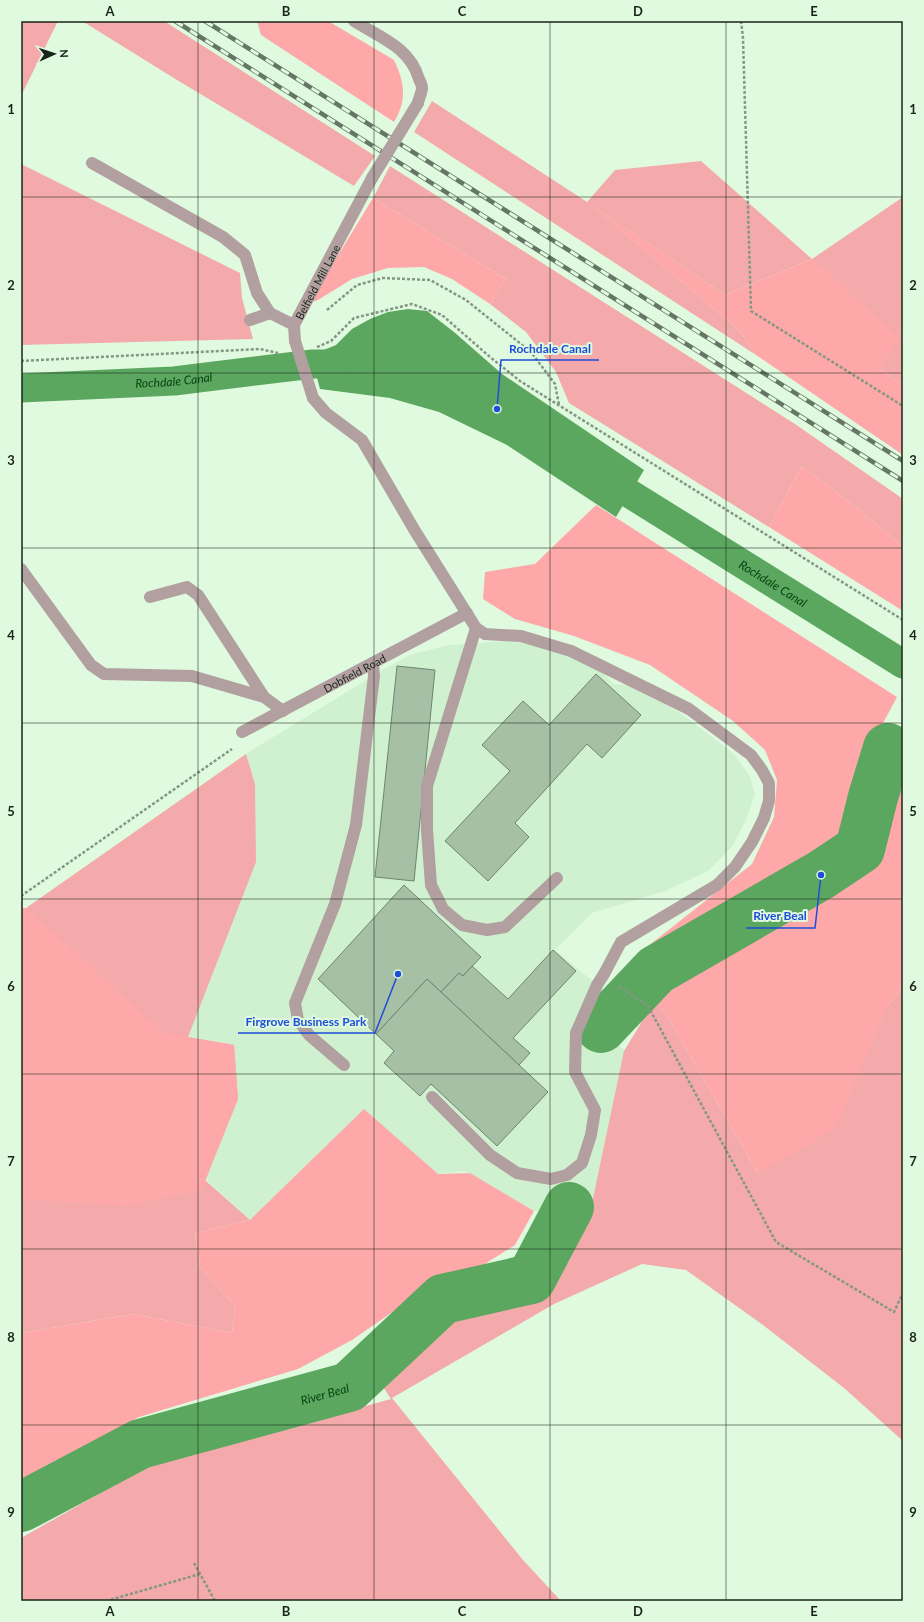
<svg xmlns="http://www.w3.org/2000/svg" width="924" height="1622" viewBox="0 0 924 1622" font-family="Lato,sans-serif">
	<rect width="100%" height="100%" fill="#dffadf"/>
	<!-- built -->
	<path fill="#d0f1d0" d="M521,640L570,656L599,669L614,684L633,686L682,714L734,754L750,777L755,794L746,820L732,847L708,871L665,891L592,913L555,950L612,997L592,1021L672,1093L586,1212L534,1211L470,1173L463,1171L438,1174L329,1282L250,1220L151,1128L255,784L246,754L381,671L412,654L450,645Z"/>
	<!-- green -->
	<g fill="#f4aaaa">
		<path d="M21,21H58L21,96Z"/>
		<path d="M82,21H164L375,156L354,186L177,80Z"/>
		<path d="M432,101L587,202L615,170L701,161L812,259L903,197V384L879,369L812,259L725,295L591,205L739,330L756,355L414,132Z"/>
		<path d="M21,164L240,273L242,298L253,339L21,345Z"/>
		<path d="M390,166L795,424L903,499V547L861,511L802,466L769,527L569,403L556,372L526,332L490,304L506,279L373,198Z"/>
		<path d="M246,754L255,784L256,862L188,1037L234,1045L238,1099L205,1180L250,1220L195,1233L200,1267L235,1306L232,1333L133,1314L21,1333V909L26,908Z"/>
		<path d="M903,987V1441L844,1388L763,1325L686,1270L642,1264L554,1304L392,1398L523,1560L561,1601H21V1538L148,1466L391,1399L378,1379L449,1320L543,1291L569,1261L586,1212L592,1203L624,1051L641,1023L653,992L758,1173L888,1005Z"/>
	</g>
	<!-- forest -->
	<g fill="#ffa8a9">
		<path d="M257,21H328L394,60C405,83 407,100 394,122L261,35Z"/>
		<path d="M373,198L506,279L490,304L452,279L424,267L388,268L352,279L318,300L309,303Z"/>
		<path d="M587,202L725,295L812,259L899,337L879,369L903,384V455L756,355L739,330Z"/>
		<path d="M802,466L861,511L903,547V611L769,527Z"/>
		<path d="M596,505L897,697L873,742L846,842L632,970L633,958L752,864L774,817L777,780L765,750L733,721L650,665L574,636L515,619L483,599L485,572L535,564Z"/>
		<path d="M903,773V987L888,1005L835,1129L758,1173L653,992L672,975L875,855Z"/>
		<path d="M26,908L164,1033L234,1045L238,1099L202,1189L129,1206L21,1199V909Z"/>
		<path d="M364,1109L438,1174L470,1173L534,1211L515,1245L475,1270L426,1289L352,1340L298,1369L139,1417L21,1481V1333L133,1314L232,1333L235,1306L200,1267L195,1233L250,1220Z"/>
	</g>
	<!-- water -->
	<path fill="#5ca760" d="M408,309L427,311L454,332L502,374L644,470L616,517L507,445L439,412L390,398L320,389L311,355L336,345L352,329L370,319L388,312Z"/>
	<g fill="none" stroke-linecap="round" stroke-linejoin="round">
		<!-- canal -->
		<g stroke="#5ca760" stroke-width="29">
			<path id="s1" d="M21,388L174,381L313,364H338L351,361"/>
			<path id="s2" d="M595,472L903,664"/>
		</g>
		<!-- river -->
		<g stroke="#5ca760" stroke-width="50">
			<path d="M601,1028L656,970L821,875L860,849L873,797L888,748"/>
			<path id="s3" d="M21,1507L140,1444L349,1387L443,1299L531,1279L569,1207"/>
		</g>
	</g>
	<!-- building -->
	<g fill="#a6c0a6" stroke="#6d856d">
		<path d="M397,666L435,670L414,881L375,877Z"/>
		<path d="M596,674L641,715L602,758L587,744L515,823L529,837L488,881L445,841L510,771L482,745L523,701L549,725Z"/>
		<path d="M404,885L481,957L463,976L459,973L441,992L427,979L376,1034L318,979Z"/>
		<path d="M553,950L576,971L513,1038L530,1053L519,1065L441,992L459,973L463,976L472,966L508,999Z"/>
		<path d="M427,979L548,1092L497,1146L431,1084L420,1096L384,1063L394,1051L376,1034Z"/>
	</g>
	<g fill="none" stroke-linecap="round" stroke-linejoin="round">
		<!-- path -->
		<g stroke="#849784" stroke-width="2.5" stroke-dasharray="3 2" stroke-linecap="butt">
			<path d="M741,21L743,38L751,311L903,406"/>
			<path d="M327,310L357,285L383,278L430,280L466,300L531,352L555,384L559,405"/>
			<path d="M317,347L331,341L354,318L412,304L442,315L490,357L520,381L903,620"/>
			<path d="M21,361L260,349L278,353"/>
			<path d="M21,896L232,749"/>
			<path d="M619,986L648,1006L776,1242L894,1312L903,1293"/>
			<path d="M194,1563L215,1601"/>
			<path d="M106,1601L200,1574"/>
		</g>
		<!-- minor -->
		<g stroke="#b2a0a0" stroke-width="12">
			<path d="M354,21C379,37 410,47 419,79C420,81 422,85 422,88C422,92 419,98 418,103"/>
			<path d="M92,163L223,237L245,255L257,293L270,313L294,325"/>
			<path d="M250,320L270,313"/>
			<path id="s4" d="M295,341L294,325L372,178"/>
			<path d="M313,398L326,413L362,440L415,531L476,628L485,634L521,636L571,651L689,709L751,755L762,770L769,783V801L764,818L752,842L735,867L717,885L621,942L604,974L597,985L576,1033L575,1072L595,1110L591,1135L582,1163L567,1175L551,1179L517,1173L490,1155L432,1097"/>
			<path d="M21,569L91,665L104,674L192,676L264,697L283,711"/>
			<path d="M150,597L187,587L198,595L264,697"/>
			<path d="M476,628L427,786V830L431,885L443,909L462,925L487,930L505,927L557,878"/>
			<path id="s5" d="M242,732L467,613"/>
			<path d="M344,1065L309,1035L298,1020L295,1003L335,904L356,825L374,676L373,663"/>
		</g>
		<!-- rail casing -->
		<g stroke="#667666" stroke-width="4.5">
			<g id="rail">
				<path d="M175,21L903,481"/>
				<path d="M205,21L903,461"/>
			</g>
		</g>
		<!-- rail -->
		<use href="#rail" stroke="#dffadf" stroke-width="3" stroke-dasharray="9" stroke-linecap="butt"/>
		<!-- minor-bridge -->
		<g stroke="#b2a0a0" stroke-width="12">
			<path d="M372,178L418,103"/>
			<path d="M295,341L313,398"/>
		</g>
	</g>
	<!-- grid -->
	<path fill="none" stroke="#1a241a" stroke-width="1" stroke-opacity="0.55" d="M198,21V1601M374,21V1601M550,21V1601M726,21V1601M21,197H903M21,373H903M21,548H903M21,723H903M21,899H903M21,1074H903M21,1249H903M21,1425H903"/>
	<g text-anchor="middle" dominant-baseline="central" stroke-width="4" stroke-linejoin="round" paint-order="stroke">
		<!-- street labels -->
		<g font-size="11" fill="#1a241a" stroke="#dffadf">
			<text stroke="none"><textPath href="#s4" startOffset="65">Belfield Mill Lane</textPath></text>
			<text stroke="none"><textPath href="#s5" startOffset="127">Dobfield Road</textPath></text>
		</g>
		<!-- water labels -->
		<g font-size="12" font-style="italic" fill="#053f0f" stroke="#dffadf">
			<text stroke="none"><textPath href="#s1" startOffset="153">Rochdale Canal</textPath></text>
			<text stroke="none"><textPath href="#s2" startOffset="210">Rochdale Canal</textPath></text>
			<text stroke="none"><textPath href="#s3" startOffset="326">River Beal</textPath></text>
		</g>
	</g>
	<!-- callouts -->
	<path fill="none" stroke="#1d4ed8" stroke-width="1.5" d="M497 409L501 360H599M821 875L815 928H746M398 974L375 1033H238"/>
	<g fill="#1d4ed8" stroke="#dffadf" stroke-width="1.5">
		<circle cx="497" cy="409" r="4"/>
		<circle cx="821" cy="875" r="4"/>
		<circle cx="398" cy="974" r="4"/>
	</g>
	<g font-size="12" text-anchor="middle" font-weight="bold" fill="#1d4ed8" stroke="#dffadf" stroke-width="4" stroke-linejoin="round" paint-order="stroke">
		<text x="550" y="353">Rochdale Canal</text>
		<text x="780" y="920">River Beal</text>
		<text x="306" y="1026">Firgrove Business Park</text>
	</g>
	<!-- border -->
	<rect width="924" height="1622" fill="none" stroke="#dffadf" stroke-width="44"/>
	<!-- north arrow -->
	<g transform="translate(54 54) rotate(87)" stroke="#dffadf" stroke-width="3" paint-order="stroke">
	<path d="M0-3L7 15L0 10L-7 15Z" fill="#1a241a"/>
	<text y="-6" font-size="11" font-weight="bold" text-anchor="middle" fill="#1a241a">N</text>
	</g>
	<rect x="22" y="22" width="880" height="1578" fill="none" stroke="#1a241a" stroke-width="1.5"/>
	<g font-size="13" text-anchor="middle" font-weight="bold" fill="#1a241a">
		<text x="110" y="16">A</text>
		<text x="286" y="16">B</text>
		<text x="462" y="16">C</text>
		<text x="638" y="16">D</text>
		<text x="814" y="16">E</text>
		<text x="11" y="114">1</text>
		<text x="913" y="114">1</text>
		<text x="11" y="290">2</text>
		<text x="913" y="290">2</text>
		<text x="11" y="465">3</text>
		<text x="913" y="465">3</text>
		<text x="11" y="640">4</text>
		<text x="913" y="640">4</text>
		<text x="11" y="816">5</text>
		<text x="913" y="816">5</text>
		<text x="11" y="991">6</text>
		<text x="913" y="991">6</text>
		<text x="11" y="1166">7</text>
		<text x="913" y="1166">7</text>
		<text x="11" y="1342">8</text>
		<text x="913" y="1342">8</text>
		<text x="11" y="1517">9</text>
		<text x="913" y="1517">9</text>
		<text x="110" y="1616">A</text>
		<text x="286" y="1616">B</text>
		<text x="462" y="1616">C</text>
		<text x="638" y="1616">D</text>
		<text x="814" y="1616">E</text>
	</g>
</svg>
